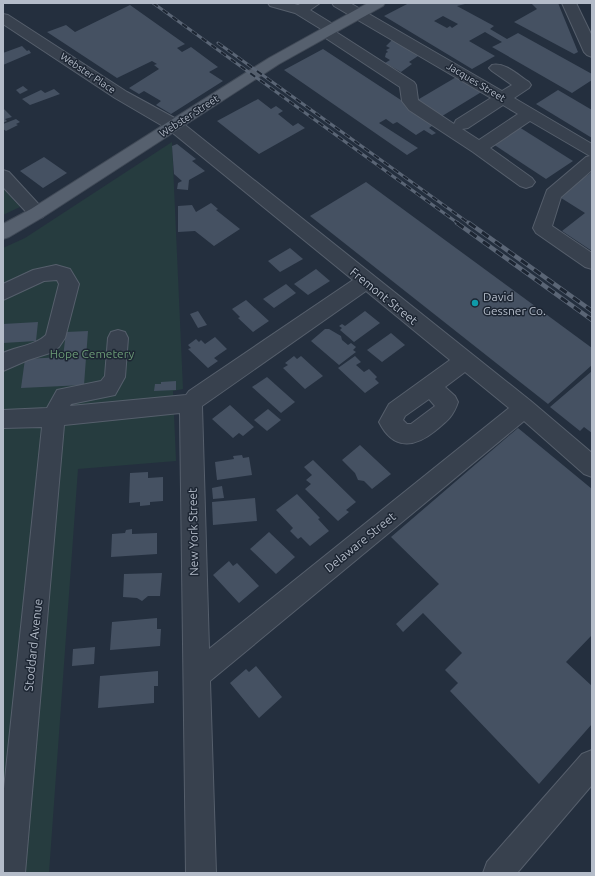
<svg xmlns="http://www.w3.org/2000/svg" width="595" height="876" viewBox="0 0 595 876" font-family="Ubuntu,sans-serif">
	<rect width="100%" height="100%" fill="#242f3e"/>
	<!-- green -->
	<g fill="#263c3f">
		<path d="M172,142L183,389L173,391L176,461L78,469L49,873H3V248L25,238Z"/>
		<path d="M3,188L20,207L3,215Z"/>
	</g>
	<!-- building -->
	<g fill="#455162" fill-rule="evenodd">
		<path d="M409,3H469L457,6L494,26L490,29L507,39L518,33L592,74V80L572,93L492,47L502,42L485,32L469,41L495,56L472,69L384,16ZM443,16L458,24L452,28L450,26L447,28L434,21Z"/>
		<path d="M531,3H558L578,52L574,54L514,22L537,9Z"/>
		<path d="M130,5L185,44L177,48L182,52L191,47L218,67L209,72L223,81L171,114L156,105L161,101L144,91L139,94L129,88L159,69L154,65L157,64L152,61L117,78L47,32L66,25L75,32Z"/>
		<path d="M393,39L421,54L409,62L412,64L401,72L385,63L390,60L385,57L386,53L388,52L386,50L390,48L386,46Z"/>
		<path d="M22,46L27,51L29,50L31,53L3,65V53Z"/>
		<path d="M323,49L436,123L429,128L436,133L432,135L424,130L416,135L397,122L393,124L386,119L379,123L418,148L407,155L284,70Z"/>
		<path d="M458,76L483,91L439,118L414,102Z"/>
		<path d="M23,86L28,90L20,94L16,90Z"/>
		<path d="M54,89L60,94L30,105L22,99L41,90L45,93Z"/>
		<path d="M558,90L592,110V138L536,104Z"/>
		<path d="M258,99L271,109L276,106L283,111L278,114L293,126L298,123L305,128L259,154L217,121Z"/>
		<path d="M3,108L12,117L5,119L7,121L3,123Z"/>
		<path d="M16,119L20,122L16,124L18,125L6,131L3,129V124Z"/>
		<path d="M519,127L573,161L546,179L493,144Z"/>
		<path d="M177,144L196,159L192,161L205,171L189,180L188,190L177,189L178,183L182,181L174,174L172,146Z"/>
		<path d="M44,157L67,173L43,188L20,171Z"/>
		<path d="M592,172V251L562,231L585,213L558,196Z"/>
		<path d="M366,182L592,348V365L548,404L310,216Z"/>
		<path d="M211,203L218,209L216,210L240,229L214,246L195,231L178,232V206L192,205L196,212Z"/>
		<path d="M290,248L303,259L280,272L268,261Z"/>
		<path d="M316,269L330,281L308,295L294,284Z"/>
		<path d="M286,284L296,293L274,308L263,299Z"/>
		<path d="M246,300L269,321L253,332L238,318L240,317L232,309Z"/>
		<path d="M198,311L207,325L198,328L190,314Z"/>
		<path d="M365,311L380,323L354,342L340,330L342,328L339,326L342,324L345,326Z"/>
		<path d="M38,322L36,341L3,343V324Z"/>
		<path d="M325,329H329L341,336L342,340L348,345L351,343L356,347L353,350L356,352L339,365L311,341Z"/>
		<path d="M88,331L84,385L21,388L25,359L63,357L66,332Z"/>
		<path d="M391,333L405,345L382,362L367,350Z"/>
		<path d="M215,337L227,349L214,358L218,361L208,368L188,349L191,348L188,345L196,339L199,342L201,340L205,344Z"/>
		<path d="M294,356L297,359L301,356L323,376L305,389L283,368L288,365L285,363Z"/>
		<path d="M355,356L361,362L356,365L364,372L369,369L377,377L375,379L379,383L365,393L338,368Z"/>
		<path d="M592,371V433L584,427L580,431L550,407Z"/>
		<path d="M267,377L295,402L281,413L252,387Z"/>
		<path d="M176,381V390L154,391L155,384H161V382Z"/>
		<path d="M230,405L254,427L243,436L239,433L233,438L212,419Z"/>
		<path d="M268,409L281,420L267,431L254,420Z"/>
		<path d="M518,428L592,489V635L566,662L592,686V724L539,784L450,691L458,683L445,670L462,653L423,613L403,632L396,624L439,584L391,537Z"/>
		<path d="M360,445L391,474L372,489L364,481L358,480L355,473L342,460Z"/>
		<path d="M242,455L243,458L249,457L252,475L217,480L215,462L234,459L233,456Z"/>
		<path d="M313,460L356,502L346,510L349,512L338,521L305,489L311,484L306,480L312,475L304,467Z"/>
		<path d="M148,472V478L163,477V501L150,502V505L140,506V502L129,503L130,473Z"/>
		<path d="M222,486L224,498L213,499L212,488Z"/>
		<path d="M297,494L320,518L318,519L329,531L310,546L301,537L298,539L290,531L293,528L276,510Z"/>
		<path d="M255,498L257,521L213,525L212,502Z"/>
		<path d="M132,529V534L157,533V554L111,557L112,534L125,533L126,530Z"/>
		<path d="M269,532L295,557L276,574L250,549Z"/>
		<path d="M229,561L233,566L237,563L259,586L239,603L213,575Z"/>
		<path d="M162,573L160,596H148L142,601L137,598L123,597L124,574Z"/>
		<path d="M157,618V629H161L160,646L110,650L112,622Z"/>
		<path d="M95,647L94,664L72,666L73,649Z"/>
		<path d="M256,666L282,697L259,718L230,683L246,669L249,672Z"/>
		<path d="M158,671V686H154V703L98,708L100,676Z"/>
	</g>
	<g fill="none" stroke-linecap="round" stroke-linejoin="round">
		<!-- minor casing -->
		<g stroke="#565f6c" stroke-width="2">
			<g id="minor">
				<path d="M268,3H291L298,5L302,3H320L310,10L336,26L338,29L336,32L414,82L416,85L418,100L454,124L456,120L491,98L334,6L332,3H350L502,91L512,85L492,71L489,68L492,65C505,62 518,75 529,82L531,85L529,88L514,98L592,144V170L561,197L552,226L592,253V269L585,267L536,233L533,228L547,190L586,157L590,156L530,121L490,148L532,178L535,182L532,186L526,188L520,186L473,152L409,110L402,101L400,87L321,35L319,32L321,29L295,13L270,6ZM503,105L518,114L479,140L462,129L468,128Z"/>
				<path d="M562,3H576L592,36V57L587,55L584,52Z"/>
				<path d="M3,14L8,15L127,92L180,121L532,402L592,453V477L584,474L524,421L210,681L216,873H186L180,413L64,425L25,873H3V798L42,427L3,428V410L47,408L57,390L101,381L105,376L108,338L111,332L118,330L125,332L128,338L125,377L115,395L71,404L70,406L186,395L189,391L353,280L168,129L115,98L3,24ZM366,291L450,360L389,404L379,422C393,450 414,448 435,431C447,421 453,417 458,402L455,396L445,387L465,372L509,408L209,649L202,406ZM429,399L435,406L411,424H407L403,420L405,416Z"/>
				<path d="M3,170L9,172L43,209L46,213L43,217L37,219L31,217L3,187Z"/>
				<path d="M56,265L70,269L79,284L65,338L59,347L50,353L28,360L3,371V353C16,347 36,345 46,335L59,284L57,280L44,281L3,300V284L33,270Z"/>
				<path d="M592,750V785L517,873H483L487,862L582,754Z"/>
			</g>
		</g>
		<!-- major casing -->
		<g stroke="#414a57" stroke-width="2">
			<path id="major" d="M368,3H385L383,6L279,64L43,217L9,237L3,239V224L31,209L269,58Z"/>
		</g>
		<!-- minor -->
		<use href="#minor" fill="#38414e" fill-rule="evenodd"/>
		<!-- major -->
		<use href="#major" fill="#56606e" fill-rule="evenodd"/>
		<!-- rail-far1 casing -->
		<g stroke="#5a6575" stroke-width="3">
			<g id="rail-far1">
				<path d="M153,3L459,224"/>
				<path d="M218,43L470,224"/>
			</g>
		</g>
		<!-- rail casing -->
		<g stroke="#5a6575" stroke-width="4.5">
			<g id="rail">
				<path d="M457,223L592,320"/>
				<path d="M469,223L592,311"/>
			</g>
		</g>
		<!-- rail-far1 -->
		<use href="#rail-far1" stroke="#1d2633" stroke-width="2" stroke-dasharray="6" stroke-linecap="butt"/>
		<!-- rail -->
		<use href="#rail" stroke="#1d2633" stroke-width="3" stroke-dasharray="8" stroke-linecap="butt"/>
	</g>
	<!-- markers -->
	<circle fill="#0f9aa8" stroke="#1d2633" stroke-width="1.5" cx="475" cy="303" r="4"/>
	<g text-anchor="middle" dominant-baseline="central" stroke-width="3" stroke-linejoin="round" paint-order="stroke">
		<!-- far-street labels -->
		<g font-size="10" fill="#b4bcc9" stroke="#1d2633">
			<text transform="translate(88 73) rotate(34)">Webster Place</text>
			<text transform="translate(476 82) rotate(31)">Jacques Street</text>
			<text transform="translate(189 116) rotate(-33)">Webster Street</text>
		</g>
		<!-- street labels -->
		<g font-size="12" fill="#b4bcc9" stroke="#1d2633">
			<text transform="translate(384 296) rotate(39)">Fremont Street</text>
			<text transform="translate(193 532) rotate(-91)">New York Street</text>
			<text transform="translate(360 542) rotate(-39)">Delaware Street</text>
			<text transform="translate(33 645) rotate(-84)">Stoddard Avenue</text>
		</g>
		<!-- poi labels -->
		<g font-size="12" fill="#b4bcc9" stroke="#1d2633" text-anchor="start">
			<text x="483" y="296">David<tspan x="483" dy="14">Gessner Co.</tspan></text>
		</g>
		<!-- park labels -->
		<g font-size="12" fill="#6b9a76" stroke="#1d2633">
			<text x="92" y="353">Hope Cemetery</text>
		</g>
	</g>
	<!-- border -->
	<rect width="595" height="876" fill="none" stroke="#b4bcc9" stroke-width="8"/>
</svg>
